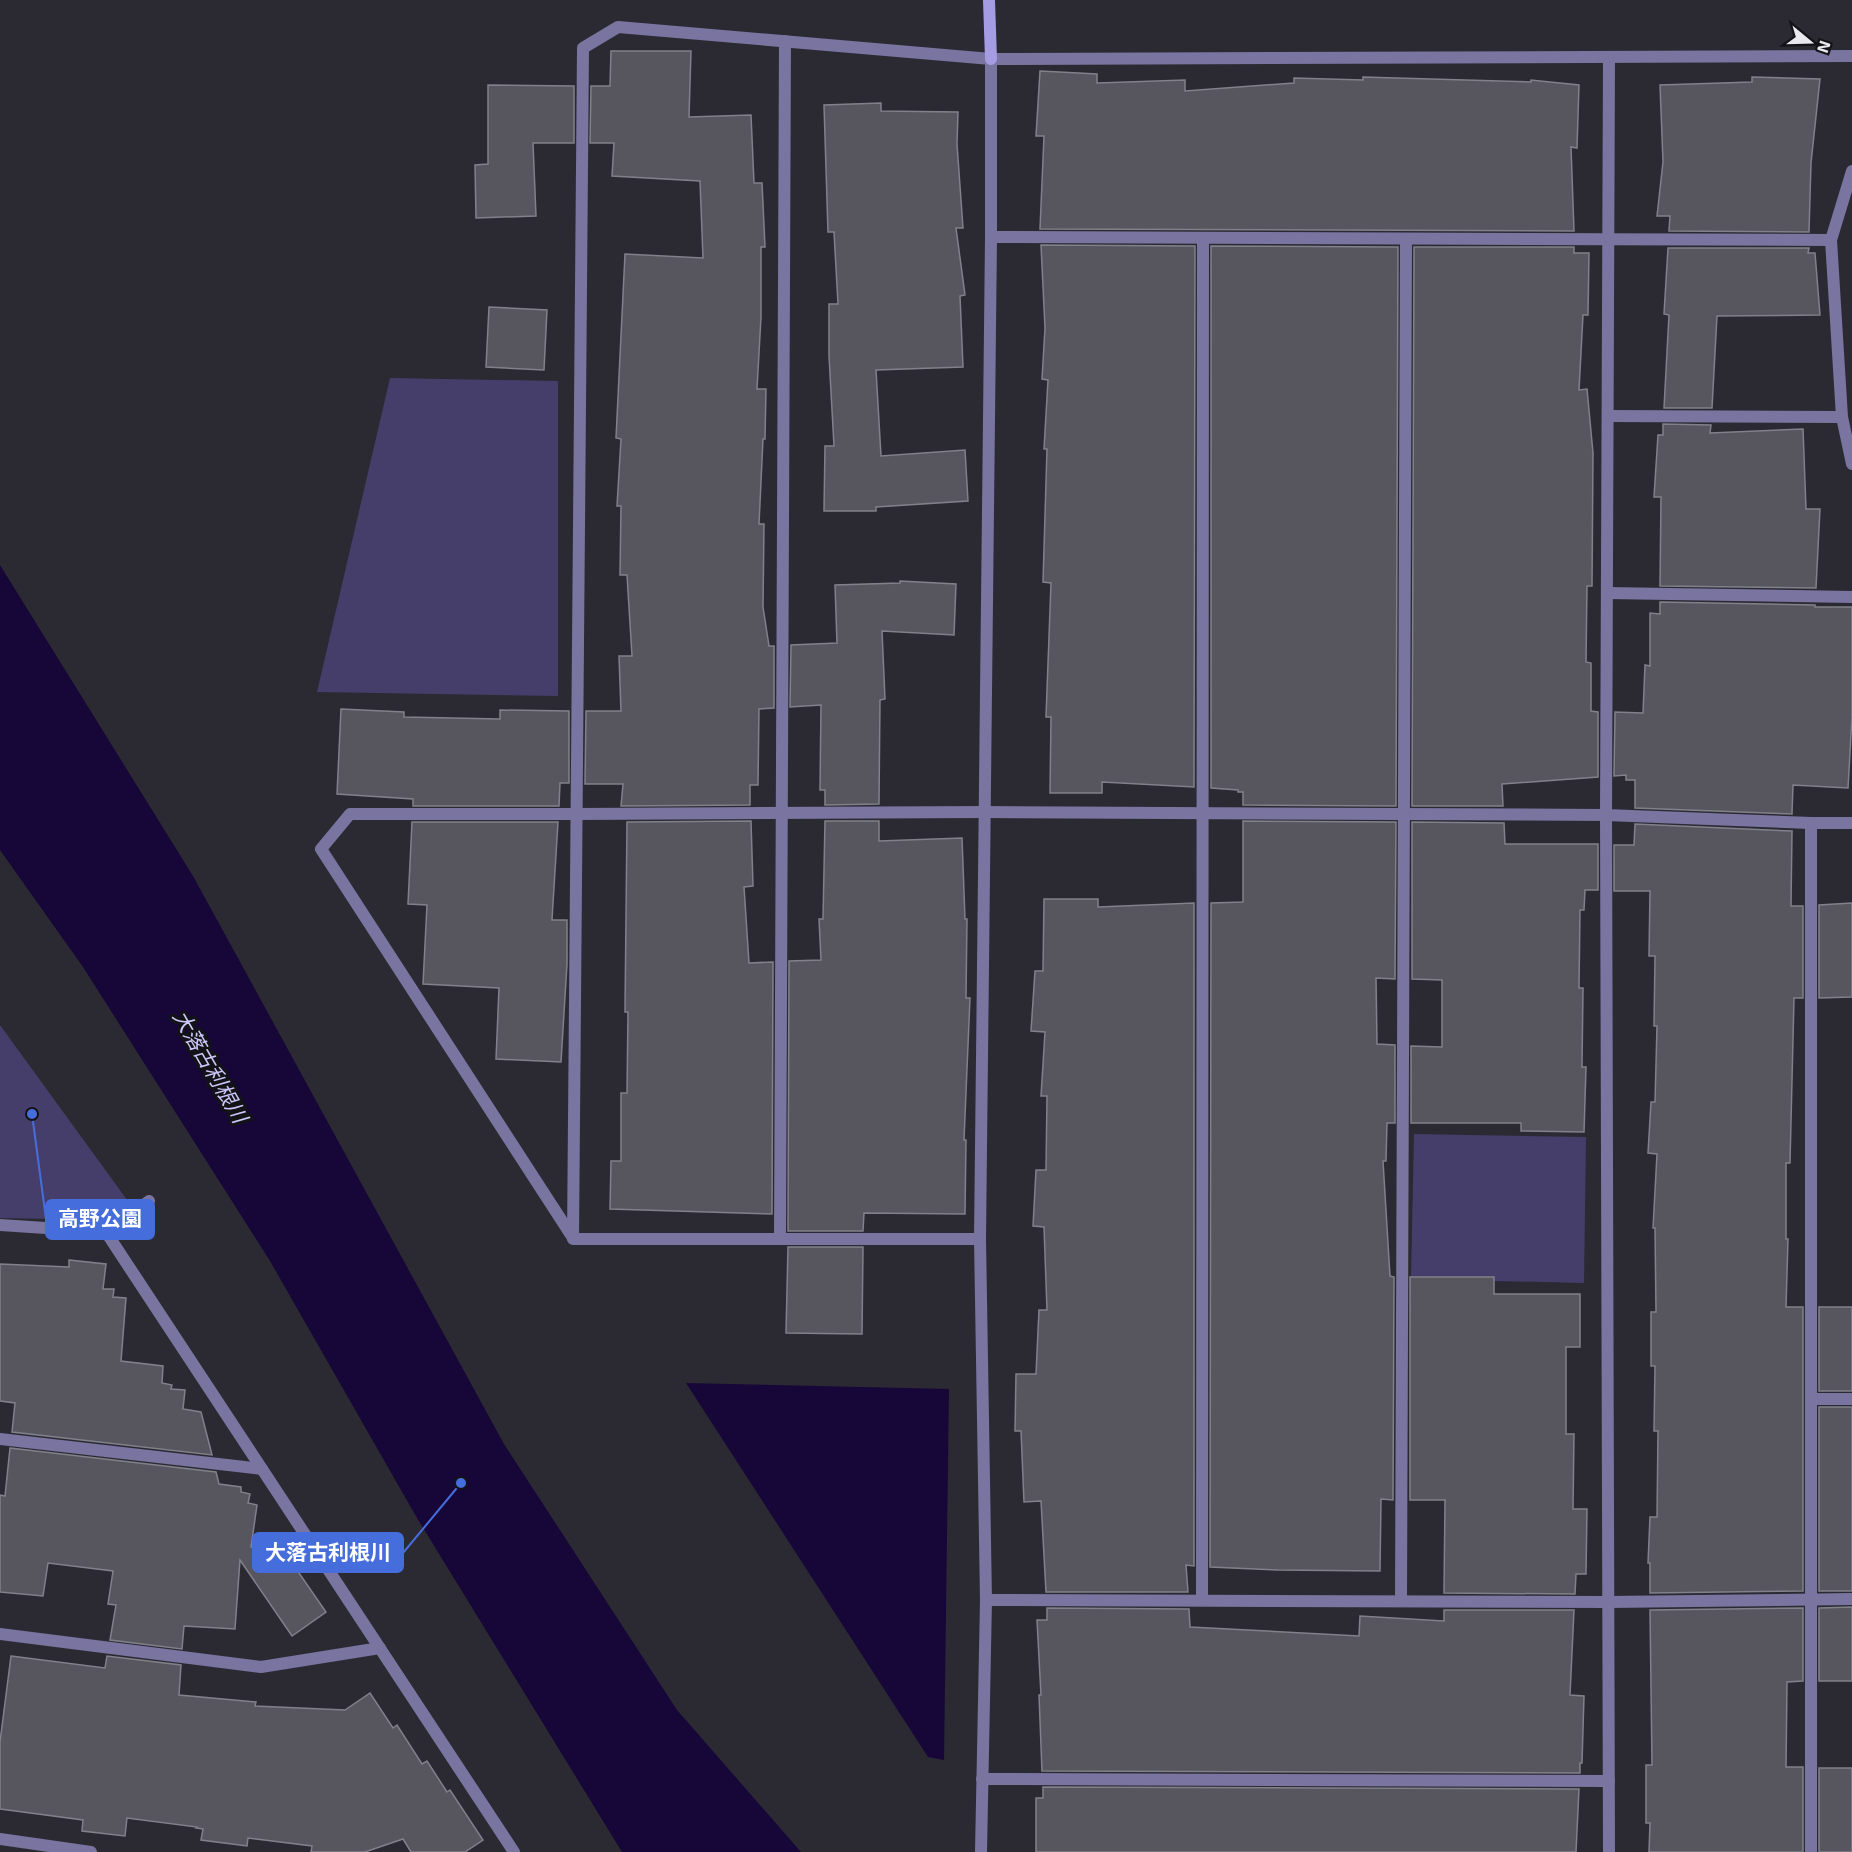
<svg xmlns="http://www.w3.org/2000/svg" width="1852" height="1852" viewBox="0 0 1852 1852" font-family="'Exo 2','Noto Sans JP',sans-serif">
	<rect width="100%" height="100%" fill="#2b2a32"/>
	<!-- green -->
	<g fill="#453e6b">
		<path d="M390,378L558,381V696L317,692Z"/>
		<path d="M0,1025L130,1204L111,1220L0,1218Z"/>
		<path d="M1414,1134L1586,1137L1584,1283L1411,1279Z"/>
	</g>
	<!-- water -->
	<g fill="#170739">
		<path d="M0,565L193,876L504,1444L677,1710L801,1852H622L417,1518L270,1261L83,967L0,850Z"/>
		<path d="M686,1383L949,1389L944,1760L928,1757Z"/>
	</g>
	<!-- building -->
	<g fill="#57565f" stroke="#82818b" stroke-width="1.5">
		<path d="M611,51H691L689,117L751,115L754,183H762L765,247H761V317L757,389H766L765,439H763L759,524H764L763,607L769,646H774V708L759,709L758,785H750V805L621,806L623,784H585L586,711H621L619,656H632L627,575H620L621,506H617L621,439L616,438L625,254L703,258L700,181L612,176L614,143H590L591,86H610Z"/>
		<path d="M1040,71L1097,74V83L1185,80V91L1294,83V78L1363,80V77L1531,82V80L1579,85L1577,148L1571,147L1574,231L1040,229L1044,136H1036Z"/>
		<path d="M1752,77L1820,79L1811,163L1809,232L1669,231L1670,216H1657L1663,162L1660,85L1752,82Z"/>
		<path d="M488,85L574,86V143H533L536,216L476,218L475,165L488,164Z"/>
		<path d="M881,103V111L958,112L957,144L963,228H956L965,295L960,296L963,367L876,370L881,456L965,450L968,501L876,507V511H824L825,446H834L829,356V304H838L834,232H828L824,105Z"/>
		<path d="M1041,245L1195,246L1194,787L1102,782V793H1050L1051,717H1046L1051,583L1043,582L1047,449H1044L1048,380L1042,379L1045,328Z"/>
		<path d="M1211,246L1398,247L1396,806L1243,805V792H1238V790L1211,788Z"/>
		<path d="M1414,247H1574V253H1589L1588,315H1583L1579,390L1587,389L1593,453L1592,586H1587L1586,662L1591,663V711L1598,712V777L1502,784L1503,806H1412Z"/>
		<path d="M1668,248H1809L1808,253H1815L1820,315L1717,316L1712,408H1664L1669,315L1664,314Z"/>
		<path d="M489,307L547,310L544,370L486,367Z"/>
		<path d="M1663,424L1711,425L1710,433L1803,429L1806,509H1820L1816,588L1660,586L1661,497H1654L1658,435H1663Z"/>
		<path d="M900,581L956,584L954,635L882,631L885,699L880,700L879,804L825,805V790H820L821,705L790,707L791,645L837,643L835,585L900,583Z"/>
		<path d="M1660,602L1815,605V607H1852V717L1848,788L1793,785L1792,814L1635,808V780H1626V775L1614,776L1615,712L1643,713L1645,665L1650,666V613L1660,614Z"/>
		<path d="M341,709L404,712V717L500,719V710L569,711V783H560L559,806H413V799L337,794Z"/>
		<path d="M751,821L753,886L744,887L749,963L773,962L772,1214L610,1209L611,1161H621V1093H627L628,1012H625L627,822Z"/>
		<path d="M825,821H879V841L962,838L965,919H967L966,998H970L964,1140H966L965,1214L864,1213L863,1231H788L789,961L821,960L819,919H823Z"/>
		<path d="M1243,821L1396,822L1395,979L1376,978L1377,1044L1395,1045V1123H1387L1386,1161H1383L1390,1276L1394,1277L1393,1500L1381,1499L1380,1571L1278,1570L1210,1567L1211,903L1243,902Z"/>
		<path d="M412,822H558L552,920H567V964L561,1062L496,1059L499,988L423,984L427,905L408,904Z"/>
		<path d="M1412,822L1504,823L1505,844H1598V890H1585L1584,910H1580L1579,988H1583L1582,1067H1586L1584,1132L1521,1131V1123H1411V1046L1442,1047V980L1412,979Z"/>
		<path d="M1635,824L1792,831L1791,906H1803V998H1794L1790,1163H1786V1239H1788L1786,1307H1803V1591L1650,1593V1563H1648L1650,1517H1657L1658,1431H1654L1655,1366H1651V1312H1656L1655,1228H1653L1657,1154L1648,1153L1651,1102H1655L1657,1026H1654L1655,956H1649L1650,891H1614V845H1634Z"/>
		<path d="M1044,899H1098V907L1194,903V1566L1186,1565L1188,1592H1046L1041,1501L1024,1502L1021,1431H1015L1016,1374H1036L1039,1310H1047L1044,1227L1033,1226L1036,1170H1046L1047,1096H1041L1045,1032L1031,1031L1035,971H1043Z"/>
		<path d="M1852,903V997L1819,998V905Z"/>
		<path d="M788,1247H863L862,1334L786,1333Z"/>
		<path d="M69,1260L106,1264L103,1289H114L113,1297L126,1298L121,1361L163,1366L162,1383L172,1385L171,1389L185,1390L183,1409L201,1412L212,1455L12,1432L15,1403L0,1401V1264L69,1267Z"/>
		<path d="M1410,1277H1494V1294H1580V1347H1566V1434H1574L1573,1509H1587L1586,1574H1576L1575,1594L1444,1593L1445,1500H1410Z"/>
		<rect x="1819" y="1307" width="33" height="84"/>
		<rect x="1819" y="1407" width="33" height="184"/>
		<path d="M10,1448L216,1472L219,1484L241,1487V1492L250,1494L248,1503L257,1505L251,1547L286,1540L290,1560L326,1612L292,1636L240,1560L235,1629L184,1626L182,1649L110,1640L116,1605L108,1604L113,1571L48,1563L43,1596L0,1592V1495L5,1496Z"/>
		<path d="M1852,1607V1681H1819V1608Z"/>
		<path d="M1047,1608L1189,1609L1190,1627L1359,1636L1360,1616L1444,1621V1610H1574L1570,1695L1584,1696L1582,1763H1580V1773L1042,1771L1039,1695H1041L1037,1620H1047Z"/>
		<path d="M1803,1608V1681L1787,1682L1786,1767H1803V1852H1649L1650,1823H1646V1765H1652L1650,1610Z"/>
		<path d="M11,1656L105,1668L107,1656L181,1665L179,1695L256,1702L255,1706L345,1710L370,1693L393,1728L397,1725L422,1764L427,1761L447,1792L450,1790L483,1840L465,1852H411L403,1839L365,1852H311L312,1846L248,1838L247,1846L201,1840L203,1829L196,1828L197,1827L127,1818L125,1836L82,1831L83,1820L0,1809V1742Z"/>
		<rect x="1819" y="1768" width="33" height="84"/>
		<path d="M1043,1787L1579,1789L1576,1852H1036V1798H1043Z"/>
	</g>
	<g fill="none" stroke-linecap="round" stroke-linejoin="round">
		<!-- lane -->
		<g stroke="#7974a0" stroke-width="12">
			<path d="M0,1225L106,1232L514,1852"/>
			<path d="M0,1439L262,1469"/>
			<path d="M0,1634L261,1667L380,1648"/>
			<path d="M0,1839L91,1852"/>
		</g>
		<!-- street -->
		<g stroke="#7974a0" stroke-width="12">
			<path d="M1609,57L1606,815L1609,1852"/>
			<path d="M1852,171L1831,240L1842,417L1852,464"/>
			<path d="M991,237L1831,240"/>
			<path d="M1608,416L1842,417"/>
			<path d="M1607,593L1852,597"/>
			<path d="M1811,823V1852"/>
			<path d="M106,1232L149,1201"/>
			<path d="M573,1238L321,849L350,814H577L985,812L1606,815L1811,823H1852"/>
			<path d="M780,1239L785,41"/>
			<path d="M980,1239H573L583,48L618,27L991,59L1852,56"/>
			<path d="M1812,1399H1852"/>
			<path d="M986,1600L1609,1602L1852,1599"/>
			<path d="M1202,1600L1203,238"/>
			<path d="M1401,1601L1406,240"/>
			<path d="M982,1779L1609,1781"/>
			<path d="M981,1852L986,1600L980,1239L991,237V59"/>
		</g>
		<!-- secondary -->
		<path stroke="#a69ce3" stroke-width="12" d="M989,0L991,59"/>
	</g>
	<g text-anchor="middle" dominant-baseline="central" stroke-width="6" stroke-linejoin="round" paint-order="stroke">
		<!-- water labels -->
		<g font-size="21" font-style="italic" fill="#cdc7fb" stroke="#131317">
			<text transform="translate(211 1066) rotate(60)">大落古利根川</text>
		</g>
	</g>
	<!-- callouts -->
	<path fill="none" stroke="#466ddc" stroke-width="2" d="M32 1114L46 1219M461 1483L403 1553"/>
	<g fill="#466ddc" stroke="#131317" stroke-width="2">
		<circle cx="32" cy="1114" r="6"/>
		<circle cx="461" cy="1483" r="6"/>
	</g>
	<g fill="#466ddc" stroke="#466ddc" stroke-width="2">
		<rect x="46" y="1200" width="108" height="39" rx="6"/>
		<rect x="253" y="1533" width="150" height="39" rx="6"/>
	</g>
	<g font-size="21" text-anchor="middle" font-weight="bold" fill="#fff">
		<text x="100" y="1226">高野公園</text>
		<text x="328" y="1560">大落古利根川</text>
	</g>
	<!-- north arrow -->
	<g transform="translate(1810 42) rotate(109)" stroke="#131317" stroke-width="4.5" paint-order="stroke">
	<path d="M0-4.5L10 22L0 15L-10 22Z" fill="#e9e8ee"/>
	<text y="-9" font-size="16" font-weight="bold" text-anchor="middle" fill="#e9e8ee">N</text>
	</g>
</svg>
